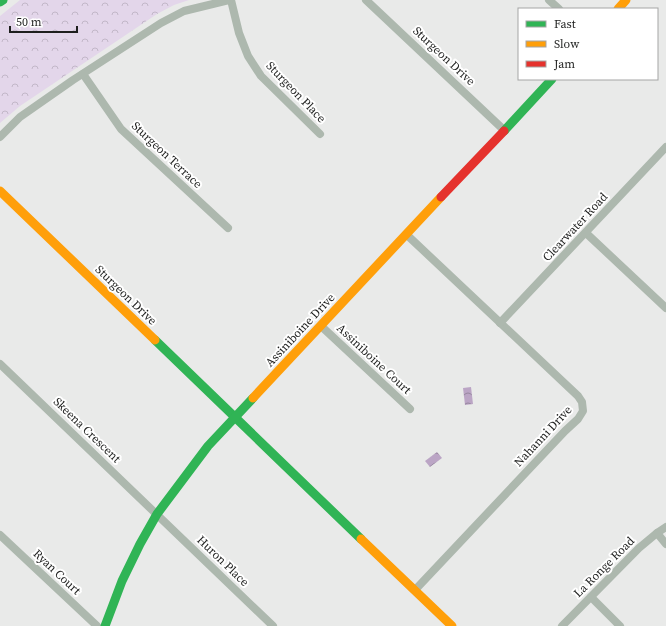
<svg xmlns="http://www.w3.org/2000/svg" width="666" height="626" viewBox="0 0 666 626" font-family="'Source Serif 4',serif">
	<defs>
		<pattern id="park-crowns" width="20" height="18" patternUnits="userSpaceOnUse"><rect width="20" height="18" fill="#e3d6ea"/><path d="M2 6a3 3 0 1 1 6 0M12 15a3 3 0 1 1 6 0" fill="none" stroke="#c2b7c8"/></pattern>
		<pattern id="water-waves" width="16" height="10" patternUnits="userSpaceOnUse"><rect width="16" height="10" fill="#bba5c5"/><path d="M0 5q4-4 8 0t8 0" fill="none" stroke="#97869f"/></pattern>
	</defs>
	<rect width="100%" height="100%" fill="#e9eae9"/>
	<!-- park -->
	<path fill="url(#park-crowns)" d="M20,0H189L174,5L157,14L20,106L0,123V16Z"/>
	<!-- water -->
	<g fill="url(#water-waves)">
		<path d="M471,387L473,404L465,405L463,388Z"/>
		<path d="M437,452L442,458L430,467L425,461Z"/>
	</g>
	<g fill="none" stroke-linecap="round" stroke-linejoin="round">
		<!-- street -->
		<g stroke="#adb8ae" stroke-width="8">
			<path d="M231,0L239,33L248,56L261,76L320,134"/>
			<path d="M366,0L505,131"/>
			<path d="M549,0L559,9"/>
			<path d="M83,74L121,129L228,228"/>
			<path d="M0,137L20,117L73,80L161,23L184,11L229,0"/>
			<path d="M586,233L666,308"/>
			<path d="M407,235L578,396L582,402L583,411L578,419L565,431L415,590"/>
			<path d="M500,323L666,147"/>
			<path d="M321,326L410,409"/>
			<path d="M0,364L273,626"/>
			<path d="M657,533L666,544"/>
			<path d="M0,535L97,626"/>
			<path d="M591,597L620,626"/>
			<path d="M562,626L639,548L657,533L666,527"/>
		</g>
		<!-- fast -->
		<g stroke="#30b455" stroke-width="9">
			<path d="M0,2L3,0"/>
			<path d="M504,131L552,79"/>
			<path d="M155,340L361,539"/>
			<path d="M105,626L122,581L140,544L157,514L208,446L253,398"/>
		</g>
		<!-- slow -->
		<g stroke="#ff9f0a" stroke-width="9">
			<path d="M618,9L626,0"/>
			<path d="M0,191L155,340"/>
			<path d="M253,398L441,197"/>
			<path d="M361,539L452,626"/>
		</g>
		<!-- jam -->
		<path stroke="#e5322d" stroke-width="9" d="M441,197L504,131"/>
	</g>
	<g text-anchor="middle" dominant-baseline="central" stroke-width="4" stroke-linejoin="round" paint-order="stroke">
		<!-- street labels -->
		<g font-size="12" fill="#1e1f1e" stroke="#fff">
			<text transform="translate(444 56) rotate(43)">Sturgeon Drive</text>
			<text transform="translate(296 92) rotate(46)">Sturgeon Place</text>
			<text transform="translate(167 155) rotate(43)">Sturgeon Terrace</text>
			<text transform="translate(575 227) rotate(-47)">Clearwater Road</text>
			<text transform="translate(126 295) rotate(44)">Sturgeon Drive</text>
			<text transform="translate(300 330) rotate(-47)">Assiniboine Drive</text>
			<text transform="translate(374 359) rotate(43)">Assiniboine Court</text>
			<text transform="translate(87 430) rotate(44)">Skeena Crescent</text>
			<text transform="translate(543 436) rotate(-47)">Nahanni Drive</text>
			<text transform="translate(223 561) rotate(44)">Huron Place</text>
			<text transform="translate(604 567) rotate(-45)">La Ronge Road</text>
			<text transform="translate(57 572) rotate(43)">Ryan Court</text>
		</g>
	</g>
	<!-- legend -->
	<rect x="518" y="8" width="140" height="72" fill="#ffffff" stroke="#a5a5a5"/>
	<rect x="526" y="21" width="20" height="6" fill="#30b455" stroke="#a5a5a5"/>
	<text x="554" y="28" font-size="12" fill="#1e1f1e">Fast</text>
	<rect x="526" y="41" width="20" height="6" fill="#ff9f0a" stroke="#a5a5a5"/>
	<text x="554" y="48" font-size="12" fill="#1e1f1e">Slow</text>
	<rect x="526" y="61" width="20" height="6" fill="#e5322d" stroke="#a5a5a5"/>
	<text x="554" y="68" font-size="12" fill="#1e1f1e">Jam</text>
	<!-- scale -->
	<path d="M10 26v6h67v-6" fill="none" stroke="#1e1f1e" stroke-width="2"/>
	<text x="16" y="26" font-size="12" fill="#1e1f1e" stroke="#ffffff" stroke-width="3" paint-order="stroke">50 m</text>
</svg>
